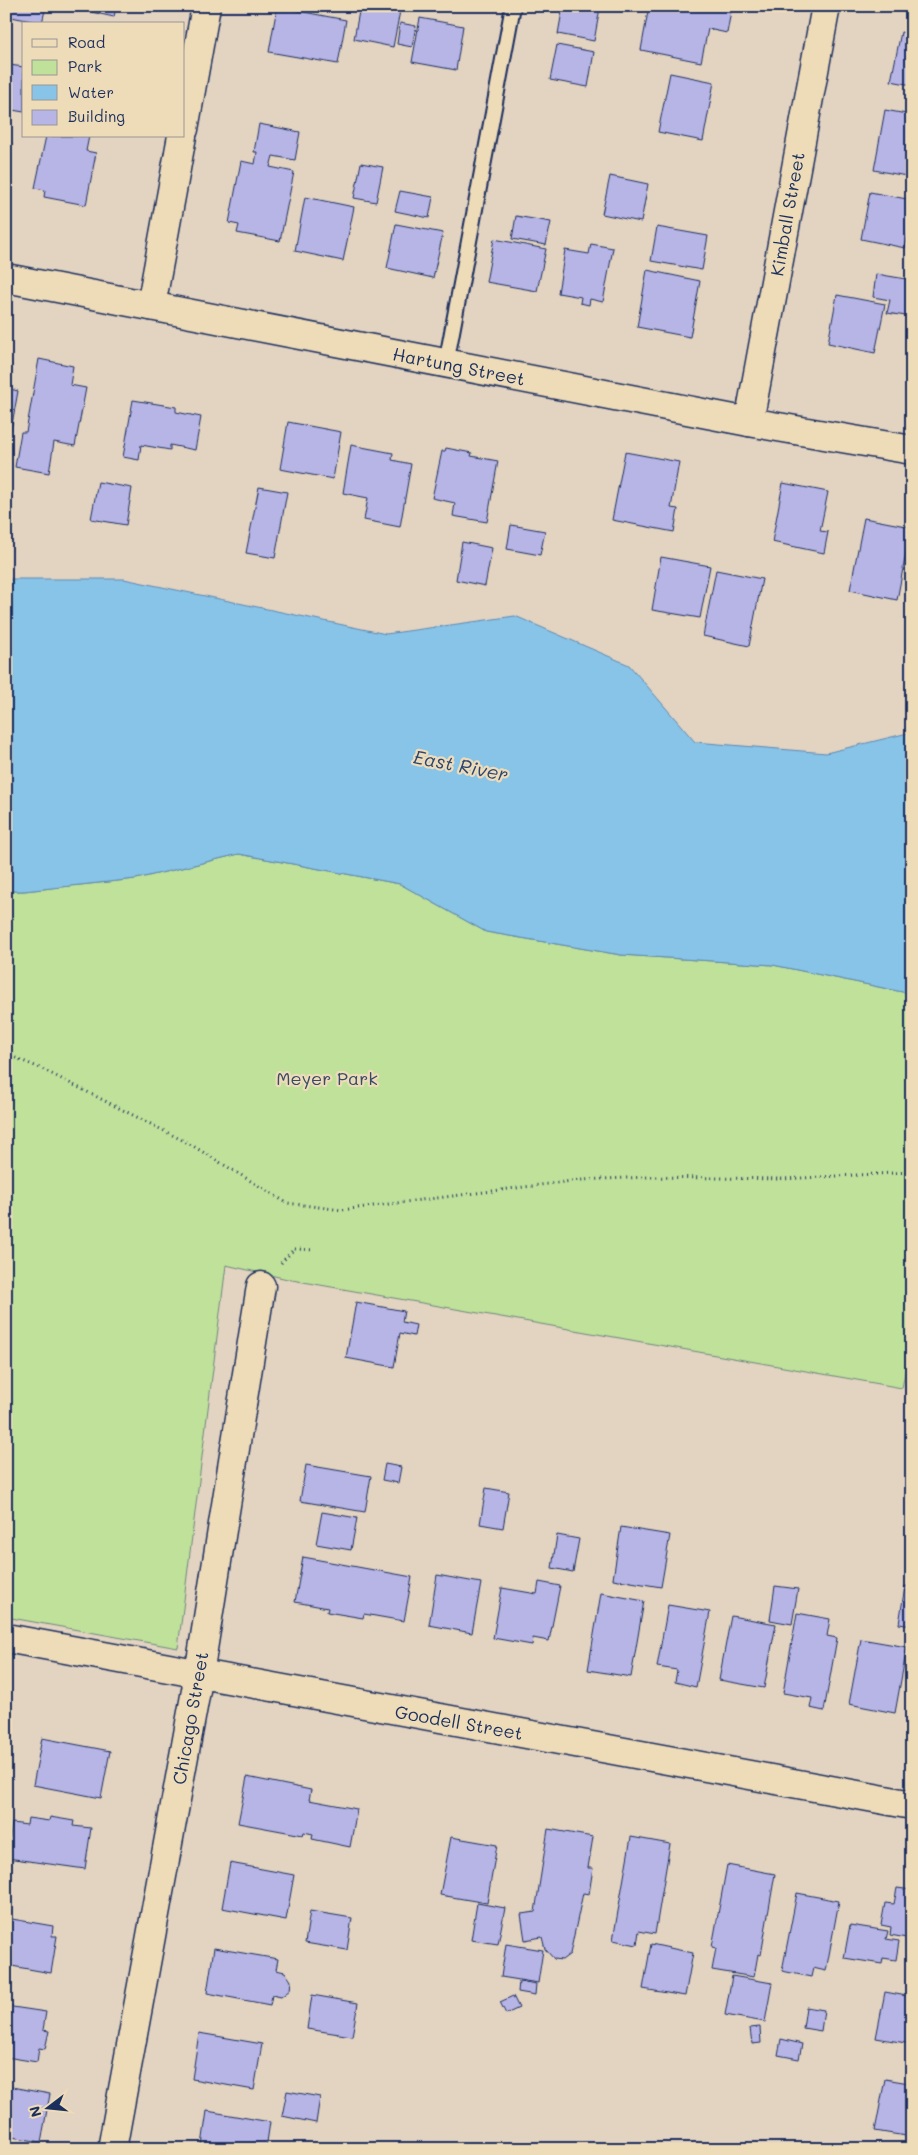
<svg xmlns="http://www.w3.org/2000/svg" width="918" height="2155" viewBox="0 0 918 2155" font-family="Mali,sans-serif">
	<rect width="100%" height="100%" fill="#e3d3c1"/>
	<filter id="ink" filterUnits="userSpaceOnUse"><feTurbulence type="fractalNoise" baseFrequency=".02" numOctaves="2"/><feDisplacementMap in="SourceGraphic" scale="10" xChannelSelector="R" yChannelSelector="G"/><feConvolveMatrix kernelMatrix="1 2 1 2 8 2 1 2 1" color-interpolation-filters="sRGB"/></filter>
	<g filter="url(#ink)">
		<!-- green -->
		<path fill="#bfe19a" stroke="#6d887c" d="M239,854L400,884L486,932L621,955L773,965L912,994V1337L902,1388L292,1280L226,1265L178,1648L6,1617V891H24L136,879Z"/>
		<!-- water -->
		<path fill="#88c4e8" stroke="#5c88b1" d="M6,579H124L386,634L515,616L629,665L695,742L826,753L912,732V994L773,965L621,955L486,932L400,884L239,854L136,879L24,891H6Z"/>
		<!-- building -->
		<g fill="#b7b4e6" stroke="#1b2f5e">
			<path d="M6,6H46L42,23L6,16Z"/>
			<path d="M64,6H116L114,17Z"/>
			<path d="M360,6L400,11L393,47L354,39Z"/>
			<path d="M422,6H443L442,10Z"/>
			<path d="M563,6L600,8L594,41L558,34Z"/>
			<path d="M649,6H732L727,33L708,29L701,62L641,50Z"/>
			<path d="M906,6H912V13L905,12Z"/>
			<path d="M277,7L346,20L338,64L269,52Z"/>
			<path d="M420,18L463,26L456,70L412,62Z"/>
			<path d="M400,23L416,26L412,47L397,44Z"/>
			<path d="M901,32L912,34V85L891,81Z"/>
			<path d="M557,45L594,52L588,87L550,80Z"/>
			<path d="M9,65L24,67V112L6,109V82Z"/>
			<path d="M670,73L714,82L703,141L658,132Z"/>
			<path d="M885,110L912,115V177L874,170Z"/>
			<path d="M259,124L300,132L295,160L273,156L270,167L294,172L280,241L237,233L239,225L229,223L241,161L255,164L257,152H254Z"/>
			<path d="M46,136H89L86,151L96,153L86,205L44,197L45,190L35,188Z"/>
			<path d="M6,142L12,143L6,180Z"/>
			<path d="M361,163L383,167L376,202L354,198Z"/>
			<path d="M610,176L648,184L641,222L602,214Z"/>
			<path d="M400,191L433,197L429,218L395,211Z"/>
			<path d="M870,192L912,200V215L905,248L861,239Z"/>
			<path d="M305,197L354,207L343,261L295,251Z"/>
			<path d="M516,216L551,222L546,245L512,239Z"/>
			<path d="M396,224L443,233L433,278L387,268Z"/>
			<path d="M657,227L708,236L702,270L651,261Z"/>
			<path d="M494,239L546,249L537,291L486,282Z"/>
			<path d="M591,244L613,248L603,302L590,299L589,305L580,303L581,297L558,293L565,250L589,254Z"/>
			<path d="M647,270L700,281L690,337L637,327Z"/>
			<path d="M876,274L912,280V317L887,313L890,300L873,297Z"/>
			<path d="M837,295L885,304L875,353L828,343Z"/>
			<path d="M39,359L73,366L70,385L86,388L75,446L54,442L49,473L15,467L21,432H26Z"/>
			<path d="M6,388L18,391L11,430L6,429Z"/>
			<path d="M133,400L176,407V412L201,417L195,450L170,445V450L141,445L139,460L123,457Z"/>
			<path d="M288,422L341,432L333,479L280,469Z"/>
			<path d="M351,445L393,453L392,460L411,464L400,527L364,520L368,498L343,493Z"/>
			<path d="M446,448L472,453L471,456L498,461L487,522L453,516L455,503L432,498L442,451H445Z"/>
			<path d="M625,452L679,462L671,508L678,509L674,532L612,520Z"/>
			<path d="M98,482L132,488L126,525L91,519Z"/>
			<path d="M783,483L828,492L820,531L828,532L824,553L772,542Z"/>
			<path d="M259,487L287,492L275,558L246,553Z"/>
			<path d="M864,518L911,527L897,600L850,590Z"/>
			<path d="M511,525L545,531L540,555L507,549Z"/>
			<path d="M462,542L492,548L485,586L456,580Z"/>
			<path d="M661,557L710,566L700,618L652,610Z"/>
			<path d="M716,570L762,579L749,646L703,636Z"/>
			<path d="M356,1302L404,1311L402,1322L416,1325L414,1336L400,1333L394,1367L346,1358Z"/>
			<path d="M385,1464L401,1467L398,1483L382,1480Z"/>
			<path d="M306,1465L371,1476L365,1512L300,1501Z"/>
			<path d="M486,1488L509,1492L503,1528L480,1524Z"/>
			<path d="M322,1512L357,1518L351,1550L316,1544Z"/>
			<path d="M621,1527L670,1535L661,1587L613,1579Z"/>
			<path d="M557,1535L579,1539L573,1572L552,1568Z"/>
			<path d="M303,1557L412,1577L404,1621L364,1614L363,1618L327,1612L328,1608L295,1602Z"/>
			<path d="M437,1575L481,1583L472,1633L429,1625Z"/>
			<path d="M539,1582L560,1586L549,1641L533,1638L532,1645L493,1638L502,1588L537,1594Z"/>
			<path d="M775,1586L798,1589L792,1624L770,1620Z"/>
			<path d="M905,1586L912,1587V1626L899,1624Z"/>
			<path d="M601,1593L644,1601L631,1677L588,1670Z"/>
			<path d="M668,1605L710,1612L696,1687L675,1682L677,1670L657,1667Z"/>
			<path d="M797,1613L830,1619L827,1636L837,1638L824,1711L810,1708L812,1698L783,1693Z"/>
			<path d="M731,1616L776,1624L764,1688L719,1680Z"/>
			<path d="M861,1639L907,1647L895,1713L849,1704Z"/>
			<path d="M42,1738L110,1751L101,1798L33,1785Z"/>
			<path d="M247,1777L311,1790L309,1800L357,1809L350,1847L312,1839L313,1834L304,1832L303,1835L238,1823Z"/>
			<path d="M50,1817L74,1821L73,1826L91,1828L85,1869L7,1858L12,1823L27,1825L28,1818L49,1821Z"/>
			<path d="M548,1829L593,1837L588,1868H593L589,1894L583,1893L570,1954L562,1960L554,1959L545,1949L542,1937L525,1940L521,1914L535,1912Z"/>
			<path d="M451,1837L497,1845L487,1903L440,1895Z"/>
			<path d="M631,1837L670,1844L655,1934L639,1931L637,1945L613,1940Z"/>
			<path d="M230,1863L294,1875L286,1920L222,1908Z"/>
			<path d="M727,1865L775,1874L761,1955L758,1954L754,1977L712,1970L716,1948L712,1947Z"/>
			<path d="M897,1888L912,1890V1939L890,1935L891,1927L881,1925L885,1903L894,1904Z"/>
			<path d="M797,1893L839,1901L826,1971L813,1968L811,1977L782,1971Z"/>
			<path d="M477,1903L505,1908L498,1944L471,1940Z"/>
			<path d="M310,1911L352,1918L347,1950L305,1943Z"/>
			<path d="M6,1918L53,1926L52,1936H57L51,1973L6,1965Z"/>
			<path d="M850,1925L888,1931L886,1939L899,1941L896,1960L883,1958L882,1964L844,1958Z"/>
			<path d="M506,1944L543,1950L538,1983L501,1977Z"/>
			<path d="M651,1944L693,1953L685,1996L643,1989Z"/>
			<path d="M214,1948L278,1959L276,1970L285,1972L291,1981L290,1990L281,1997L272,1995L270,2005L207,1993Z"/>
			<path d="M732,1976L772,1983L765,2022L725,2015Z"/>
			<path d="M519,1981L536,1984L535,1995L518,1992Z"/>
			<path d="M885,1992L912,1997V2044L876,2038Z"/>
			<path d="M312,1995L358,2003L352,2036L307,2029Z"/>
			<path d="M513,1996L519,2008L506,2014L500,2002Z"/>
			<path d="M6,2006L46,2012L43,2030L49,2031L45,2049L39,2048L37,2062L6,2057Z"/>
			<path d="M806,2007L824,2010L821,2031L803,2028Z"/>
			<path d="M760,2027L761,2043L752,2044L750,2028Z"/>
			<path d="M199,2033L262,2044L254,2090L192,2079Z"/>
			<path d="M781,2039L802,2044L799,2059L778,2055Z"/>
			<path d="M885,2079L909,2083L908,2093L912,2094V2137L875,2131Z"/>
			<path d="M6,2086L50,2094L41,2142L6,2136Z"/>
			<path d="M287,2091L320,2097L316,2123L282,2116Z"/>
			<path d="M207,2111L270,2122L266,2149H211V2147L202,2145Z"/>
		</g>
		<g fill="none" stroke-linecap="round" stroke-linejoin="round">
			<!-- lane casing -->
			<g stroke="#1b2f5e" stroke-width="18">
				<path id="lane" d="M446,364L513,6"/>
			</g>
			<!-- street casing -->
			<g stroke="#1b2f5e" stroke-width="31">
				<g id="street">
					<path d="M184,129L206,6"/>
					<path d="M6,278L749,422L912,450"/>
					<path d="M151,306L182,136"/>
					<path d="M749,422L826,6"/>
					<path d="M6,1638L912,1805"/>
					<path d="M112,2149L199,1674L261,1286"/>
				</g>
			</g>
			<!-- path -->
			<g stroke="#1b2f5e" stroke-width="3" stroke-dasharray="1 4" stroke-linecap="butt">
				<path d="M6,1054L40,1068L188,1143L287,1203L342,1210L580,1180L649,1177L783,1179L912,1172"/>
				<path d="M281,1263L294,1249L314,1250"/>
			</g>
			<!-- lane -->
			<use href="#lane" stroke="#eedbb8" stroke-width="14"/>
			<!-- street -->
			<use href="#street" stroke="#eedbb8" stroke-width="28"/>
		</g>
	</g>
	<g text-anchor="middle" dominant-baseline="central" stroke-width="4.5" stroke-linejoin="round" paint-order="stroke">
		<!-- street labels -->
		<g font-size="18" fill="#1b2f5e" stroke="#eedbb8">
			<text transform="translate(787 214) rotate(-80)">Kimball Street</text>
			<text transform="translate(459 366) rotate(11)">Hartung Street</text>
			<text transform="translate(190 1718) rotate(-80)">Chicago Street</text>
			<text transform="translate(459 1722) rotate(10)">Goodell Street</text>
		</g>
		<!-- park labels -->
		<g font-size="18" fill="#344a67" stroke="#eedbb8">
			<text x="327" y="1078">Meyer Park</text>
		</g>
		<!-- water labels -->
		<g font-size="19" font-style="italic" fill="#2b4573" stroke="#eedbb8">
			<text transform="translate(461 765) rotate(11)">East River</text>
		</g>
	</g>
	<!-- margin -->
	<rect width="918" height="2155" fill="none" stroke="#eedbb8" stroke-width="25"/>
	<rect x="12" y="12" width="893" height="2130" fill="none" stroke="#1b2f5e" stroke-width="2" filter="url(#ink)"/>
	<!-- legend -->
	<rect x="22" y="22" width="162" height="115" fill="#eedbb8" stroke="#9a9694"/>
	<rect x="32" y="39" width="25" height="8" fill="#eedbb8" stroke="#9a9694"/>
	<text x="68" y="48" font-size="15" fill="#1b2f5e">Road</text>
	<rect x="32" y="60" width="25" height="15" fill="#bfe19a" stroke="#9a9694"/>
	<text x="68" y="72" font-size="15" fill="#1b2f5e">Park</text>
	<rect x="32" y="85" width="25" height="15" fill="#88c4e8" stroke="#9a9694"/>
	<text x="68" y="98" font-size="15" fill="#1b2f5e">Water</text>
	<rect x="32" y="110" width="25" height="15" fill="#b7b4e6" stroke="#9a9694"/>
	<text x="68" y="122" font-size="15" fill="#1b2f5e">Building</text>
	<!-- north arrow -->
	<g transform="translate(48 2108) rotate(254)" stroke="#eedbb8" stroke-width="4" paint-order="stroke">
	<path d="M0-4L9 19L0 12L-9 19Z" fill="#1b2f5e"/>
	<text y="-8" font-size="14" font-weight="bold" text-anchor="middle" fill="#1b2f5e">N</text>
	</g>
</svg>
